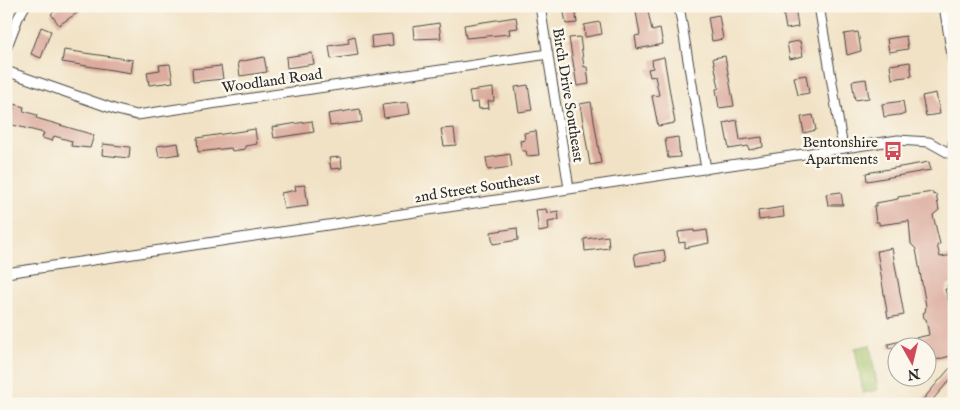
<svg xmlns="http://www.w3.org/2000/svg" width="960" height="410" viewBox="0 0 960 410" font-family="'IM FELL English',serif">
	<rect width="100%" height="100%" fill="#fbf7ec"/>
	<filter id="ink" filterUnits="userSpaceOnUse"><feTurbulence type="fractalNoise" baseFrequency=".02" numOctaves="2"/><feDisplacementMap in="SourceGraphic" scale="10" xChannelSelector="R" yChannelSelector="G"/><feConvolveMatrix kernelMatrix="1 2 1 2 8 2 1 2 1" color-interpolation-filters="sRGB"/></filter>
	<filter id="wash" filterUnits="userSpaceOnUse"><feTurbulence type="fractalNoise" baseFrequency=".0096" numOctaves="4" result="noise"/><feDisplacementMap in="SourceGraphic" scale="20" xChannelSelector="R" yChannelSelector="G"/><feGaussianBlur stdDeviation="1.12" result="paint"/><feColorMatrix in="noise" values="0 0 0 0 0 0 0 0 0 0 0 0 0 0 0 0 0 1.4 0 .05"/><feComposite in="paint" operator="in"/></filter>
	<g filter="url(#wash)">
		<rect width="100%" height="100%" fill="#f1e2c5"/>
		<!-- green -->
		<path fill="#a0c068" stroke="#66764a" d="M870,345L878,390L863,393L855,348Z"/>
		<g id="blocks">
			<!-- building -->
			<g fill="#dbab9d">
				<path d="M62,6H77L80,11L59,25L51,14Z"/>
				<path d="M563,6H575L577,23L566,24Z"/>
				<path d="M635,6H647L652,31L660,29L663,44L637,49L635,36L640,35Z"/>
				<path d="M782,6H795L798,27L786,29Z"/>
				<path d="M719,15L723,39L712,41L708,17Z"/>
				<path d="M516,17L518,28L509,29L510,34L466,38L464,25Z"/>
				<path d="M600,22L602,34L585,37L584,25Z"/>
				<path d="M439,23L441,38L414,39L413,27Z"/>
				<path d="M41,27L51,31L41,58L31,54Z"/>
				<path d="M858,32L861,51L847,55L844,34Z"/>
				<path d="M392,34L393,45L372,48L371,36Z"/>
				<path d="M355,36L358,55L331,59L329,46L349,43L348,38Z"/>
				<path d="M906,36L908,49L889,52L887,39Z"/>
				<path d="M580,37L584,67H587L589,84L577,86L569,38Z"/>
				<path d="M800,41L803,56L790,59L787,43Z"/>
				<path d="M64,50L133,60L131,73L62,62Z"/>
				<path d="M312,53L314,64L287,68L286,57Z"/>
				<path d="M725,56L734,106L719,108L716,89L719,88L713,58Z"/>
				<path d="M264,57L267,72L240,76L238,62Z"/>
				<path d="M664,57L675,123L658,126L652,96L659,95L655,76L650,77L648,69L653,68L652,60Z"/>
				<path d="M910,62L912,76L892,79L890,65Z"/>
				<path d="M170,64L173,82L149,85L147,72L160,70L159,65Z"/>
				<path d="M221,66L223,79L193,82L192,69Z"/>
				<path d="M806,75L809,93L798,95L794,77Z"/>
				<path d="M866,79L869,98L855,100L852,81Z"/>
				<path d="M528,85L532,110L519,112L515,87Z"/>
				<path d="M493,88L494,101H488L489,108L479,109L478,102L471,103L469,91Z"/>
				<path d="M936,93L940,114L926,116L922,96Z"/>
				<path d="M903,101L905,114L884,117L882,104Z"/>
				<path d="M408,102L410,114L384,118L382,105Z"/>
				<path d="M591,102L601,163L590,165L580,104Z"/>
				<path d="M15,104L24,107L23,111L37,115L36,118L94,135L90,148L71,146L72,141L54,136L52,141L42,138L44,133L9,124Z"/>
				<path d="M360,109L362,122L330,126L328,114Z"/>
				<path d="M813,115L816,130L804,133L801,117Z"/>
				<path d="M737,120L740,140L762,137L763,147L749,150L748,146L729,149L724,123Z"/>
				<path d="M312,121L314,132L274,138L272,127Z"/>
				<path d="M454,128L456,145L444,146L441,129Z"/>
				<path d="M255,129L257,144L245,146V149L232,151L231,148L198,152L197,138Z"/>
				<path d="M536,131L539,155L527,156L526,151H522L520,141L525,140L524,133Z"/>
				<path d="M678,137L680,157L668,158L665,139Z"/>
				<path d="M178,143L180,154L159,157L157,146Z"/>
				<path d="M103,144L130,147L129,158L102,155Z"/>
				<path d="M510,154L512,167L488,170L486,158Z"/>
				<path d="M341,157L342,168L331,169L329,158Z"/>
				<path d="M929,162L931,170L867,181L866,173Z"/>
				<path d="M305,185L308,206L284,209L281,193L296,190L295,186Z"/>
				<path d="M841,192L843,205H828L826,194Z"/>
				<path d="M933,192V195L936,194L939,210L933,215L940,244L937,245L940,257L954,255V284L947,285L948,289H945L952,314L950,315L954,355L928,362V348H888V344L929,335L926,319H924L923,313L925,312L926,306L916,249L911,244L909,221L879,225V222H876L874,206H876V203L898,199V197Z"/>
				<path d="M783,207L784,217L759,220L758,211Z"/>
				<path d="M546,209L547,213L558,211L559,220L548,222L549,230L539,232L536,210Z"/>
				<path d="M517,228L518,240L493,244L491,232Z"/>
				<path d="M694,230V232L707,230L709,243L685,248V242L679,243L678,232Z"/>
				<path d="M608,236L609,248L585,251L584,239Z"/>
				<path d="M892,248L904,315L888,318L877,251Z"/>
				<path d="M664,250L666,262L636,266L634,254Z"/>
				<path d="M950,368L954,372V375L929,404H919Z"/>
			</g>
		</g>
	</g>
	<g filter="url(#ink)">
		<use href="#blocks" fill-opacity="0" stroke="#494642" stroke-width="1"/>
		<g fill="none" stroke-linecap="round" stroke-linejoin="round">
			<!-- minor casing -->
			<g stroke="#494642" stroke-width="11">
				<g id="minor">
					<path d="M540,6L569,188"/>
					<path d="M679,6L706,169"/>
					<path d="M819,6L843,148"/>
					<path d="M944,6L954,67"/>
					<path d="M6,49L18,18L25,6"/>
					<path d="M6,71L117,110L137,115L548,54"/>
					<path d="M951,153L954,140"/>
					<path d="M6,273L898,140L929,142L954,156"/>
				</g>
			</g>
			<!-- minor -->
			<use href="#minor" stroke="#fff" stroke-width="9"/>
		</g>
	</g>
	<!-- icons -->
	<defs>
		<g id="bus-bare" transform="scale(1.5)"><path d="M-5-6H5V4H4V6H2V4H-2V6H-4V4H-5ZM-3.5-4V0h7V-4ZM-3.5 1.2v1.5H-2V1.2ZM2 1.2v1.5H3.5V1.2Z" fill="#d1495b" stroke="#fbf7ec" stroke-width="2.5" paint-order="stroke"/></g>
	</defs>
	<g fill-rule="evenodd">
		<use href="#bus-bare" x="893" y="151"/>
	</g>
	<g text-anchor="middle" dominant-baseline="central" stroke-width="5" stroke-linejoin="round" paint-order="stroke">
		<!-- street labels -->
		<g font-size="15" fill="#2b2b2b" stroke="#fbf7ec">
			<text transform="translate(272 81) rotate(-8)">Woodland Road</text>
			<text transform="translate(568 95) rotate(81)">Birch Drive Southeast</text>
			<text transform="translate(477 188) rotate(-9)">2nd Street Southeast</text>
		</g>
		<!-- poi labels -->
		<g font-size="15" fill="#2b2b2b" stroke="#fbf7ec" text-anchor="end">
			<text x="878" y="142">Bentonshire<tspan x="878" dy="17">Apartments</tspan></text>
		</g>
	</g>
	<!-- margin -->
	<rect width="960" height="410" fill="none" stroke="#fbf7ec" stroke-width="25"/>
	<!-- north arrow -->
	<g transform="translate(912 362) rotate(172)"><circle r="24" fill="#fbf7ec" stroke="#a8a59f"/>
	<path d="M0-4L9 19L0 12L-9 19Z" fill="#d1495b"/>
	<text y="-8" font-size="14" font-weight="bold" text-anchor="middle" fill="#2b2b2b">N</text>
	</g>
</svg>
